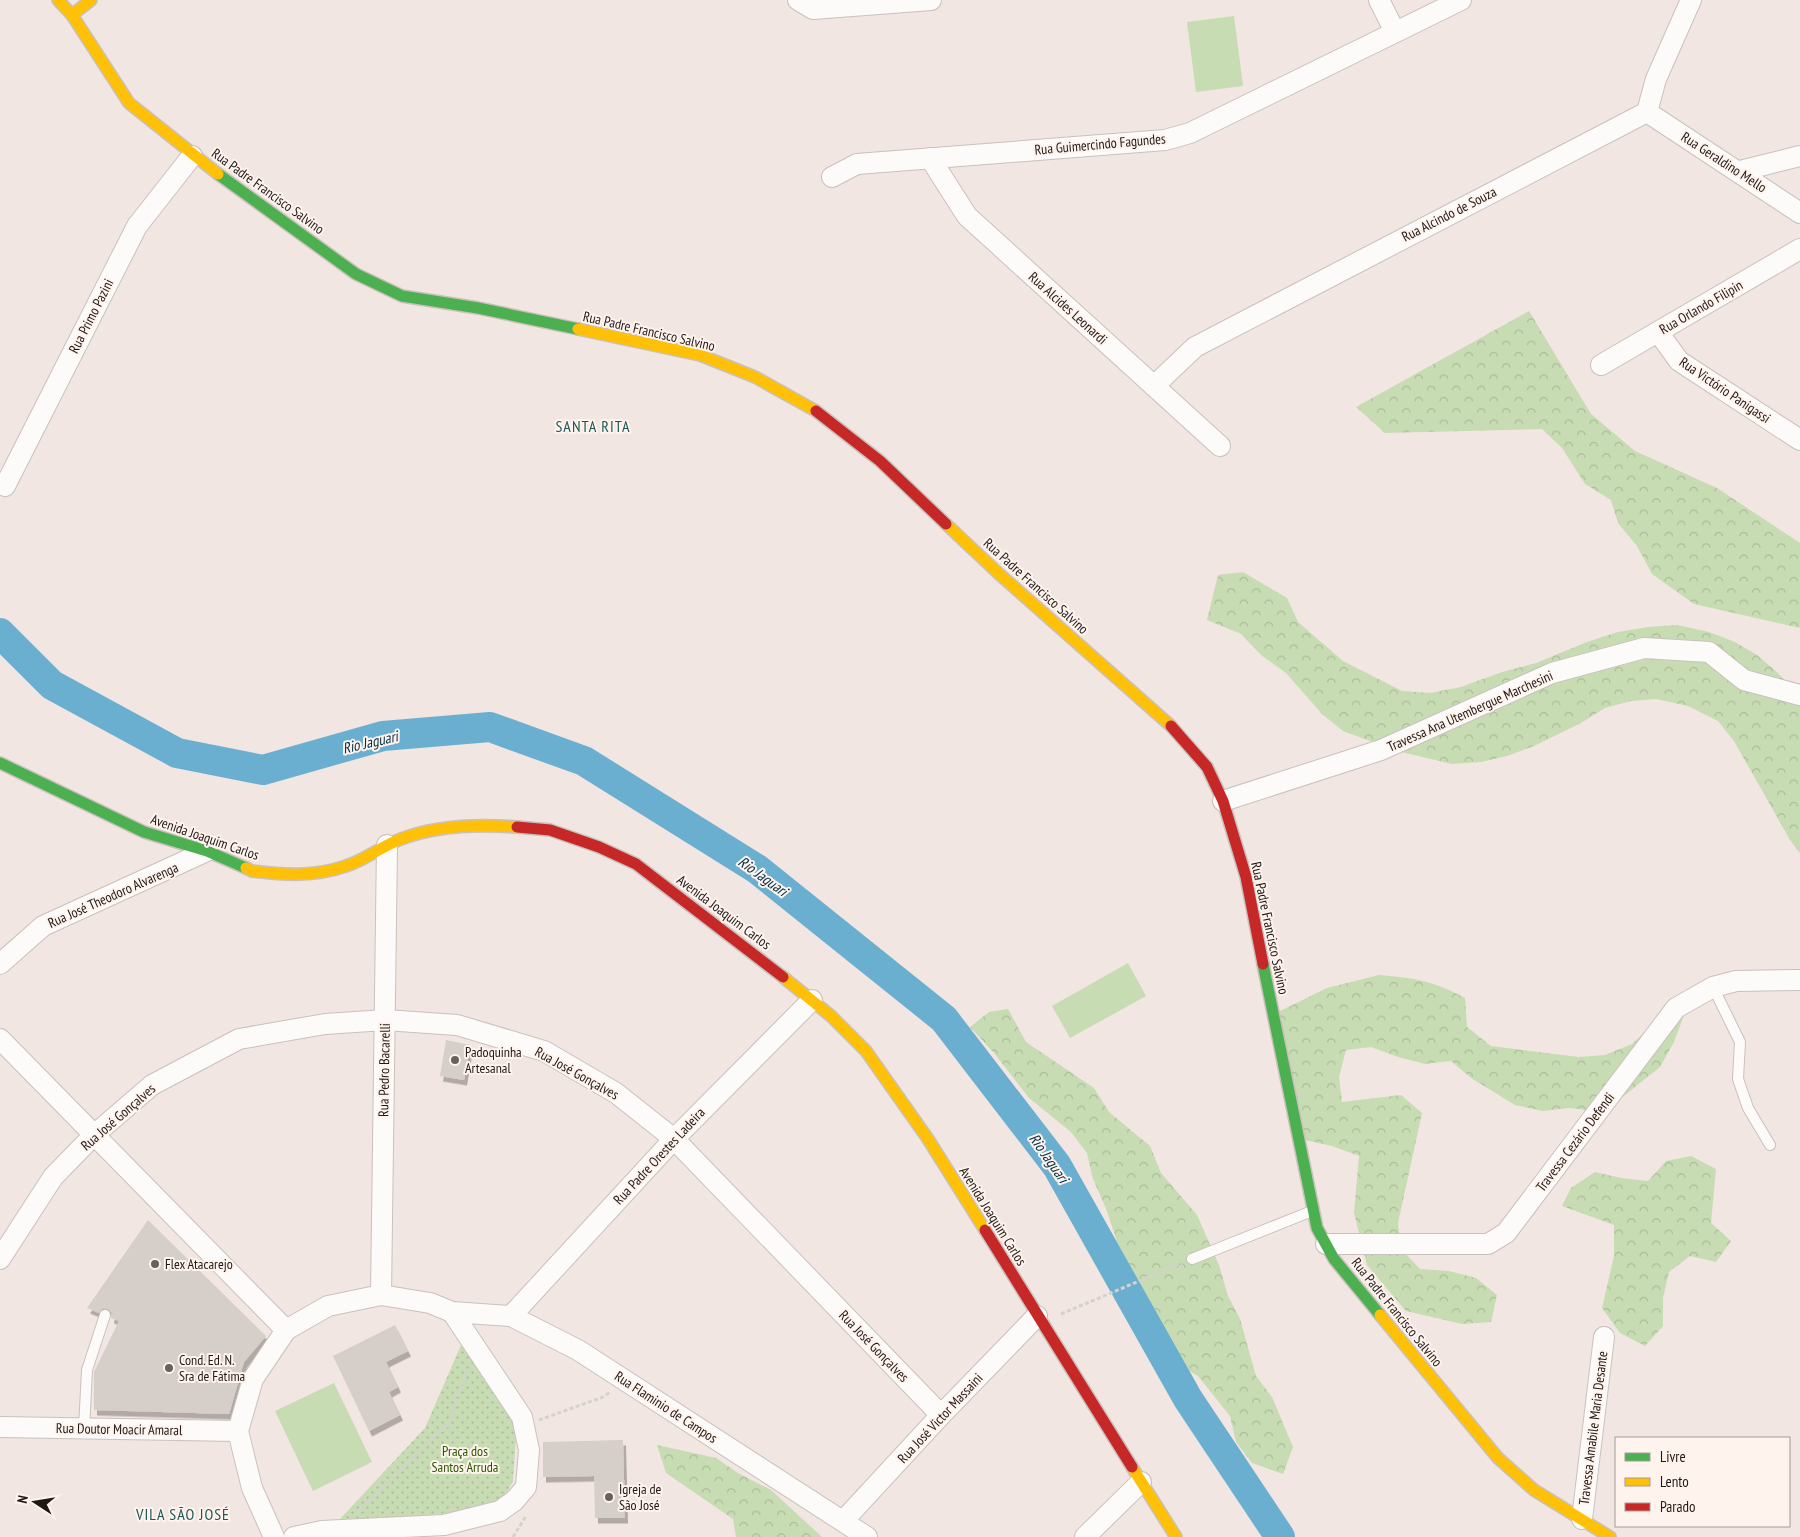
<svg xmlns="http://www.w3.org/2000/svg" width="1800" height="1537" viewBox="0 0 1800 1537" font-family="'PT Sans Narrow',sans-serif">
	<defs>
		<pattern id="forest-crowns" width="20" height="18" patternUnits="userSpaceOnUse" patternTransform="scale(1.25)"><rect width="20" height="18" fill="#c7dcb3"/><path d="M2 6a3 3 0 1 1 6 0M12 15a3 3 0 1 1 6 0" fill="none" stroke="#aabc99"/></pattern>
		<pattern id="park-dots" width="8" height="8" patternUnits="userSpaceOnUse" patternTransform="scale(1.25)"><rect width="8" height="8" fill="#c7dcb3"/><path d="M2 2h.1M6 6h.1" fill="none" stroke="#aabc99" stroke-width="1.8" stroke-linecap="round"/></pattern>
		<filter id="shadow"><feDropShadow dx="3" dy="5.5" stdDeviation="0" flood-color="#0004"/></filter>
	</defs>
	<rect width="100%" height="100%" fill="#f1e6e1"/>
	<!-- grass -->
	<g fill="#c7dcb3">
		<path d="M1234,16L1243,86L1196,92L1187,22Z"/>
		<path d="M1128,963L1146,996L1070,1038L1052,1006Z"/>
		<path d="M334,1383L372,1462L313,1491L275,1411Z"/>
	</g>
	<!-- forest -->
	<g fill="url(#forest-crowns)">
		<path d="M1529,311L1591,414L1635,451L1717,488L1800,543V628L1694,604L1652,574L1637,546L1618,523L1611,500L1585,484L1562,448L1542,429L1385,433L1356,407Z"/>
		<path d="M1243,572L1287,598L1298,622L1343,661L1402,691L1430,693L1461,687L1502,672L1536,663L1587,642L1618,632L1648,627L1677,625L1709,632L1735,642L1757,655L1778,673L1800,697V853L1790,840L1734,741L1718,721L1688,706L1656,699L1631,701L1605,708L1581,723L1534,746L1507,756L1481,762L1452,764L1397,751L1343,731L1322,714L1286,673L1261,655L1241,634L1207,620L1218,575Z"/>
		<path d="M1379,975C1414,978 1434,981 1465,998L1467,1027L1491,1046L1579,1057L1605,1055L1632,1044L1653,1024L1684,1015L1674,1042L1660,1067L1620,1099L1597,1111L1568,1108L1543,1111L1515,1105L1471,1078L1451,1061L1425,1064L1398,1057L1371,1047L1346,1050L1339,1077L1342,1102L1401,1095L1422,1113L1398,1223L1400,1248L1420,1269L1449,1271L1476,1278L1497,1295L1491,1322L1462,1324L1406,1311L1367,1265L1354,1213L1359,1156L1332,1146L1305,1140L1272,1015L1327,988Z"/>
		<path d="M1008,1009L1026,1042L1094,1088L1109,1112L1150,1146L1161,1173L1197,1215L1219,1265L1228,1296L1240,1319L1256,1376L1272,1397L1293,1447L1283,1474L1252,1463L1236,1442L1230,1416L1198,1376L1176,1363L1143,1289L1117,1242L1107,1211L1093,1179L1087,1153L1071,1132L1029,1098L994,1053L970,1027L989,1012Z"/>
		<path d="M1691,1156L1716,1169L1711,1223L1731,1241L1716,1262L1690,1256L1669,1272L1663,1298V1326L1645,1346L1620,1333L1602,1308L1614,1256V1225L1562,1206L1571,1188L1595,1172L1621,1178L1648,1181L1666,1161Z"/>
		<path d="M657,1445L716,1458L738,1473L771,1490L822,1537H736L733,1519L666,1473Z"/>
	</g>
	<!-- park -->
	<path fill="url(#park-dots)" d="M461,1345L486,1375L517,1422L513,1481L507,1492L498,1502L465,1511L423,1516L340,1519L425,1428Z"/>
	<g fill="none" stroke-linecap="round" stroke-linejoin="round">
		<!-- river -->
		<path stroke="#6bafd0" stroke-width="30" d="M0,633L52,685L177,753L263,770L383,736L490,727L584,761L757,869L944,1019L1057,1166L1188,1399L1280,1537"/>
	</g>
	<!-- building -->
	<g fill="#d5cec9" filter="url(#shadow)">
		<path d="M446,1040L470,1045L464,1080L440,1076Z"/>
		<path d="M148,1220L266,1336L244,1362L229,1414L94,1410V1372L119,1321L111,1318L112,1313L108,1309L103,1308L99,1313L87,1308Z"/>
		<path d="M395,1325L408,1351L386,1362L398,1387L389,1392L400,1415L369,1431L333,1356Z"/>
		<path d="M623,1440L625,1518H595L594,1476L543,1477V1442Z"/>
	</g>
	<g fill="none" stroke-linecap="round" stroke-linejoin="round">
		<!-- lane casing -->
		<g stroke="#c9c1bd" stroke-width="12">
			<g id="lane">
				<path d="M1713,987L1740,1042L1738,1079L1748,1108L1770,1145"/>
				<path d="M1192,1259L1312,1211"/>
				<path d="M84,1429L87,1370L105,1315"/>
			</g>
		</g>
		<!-- street casing -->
		<g stroke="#c9c1bd" stroke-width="22">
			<g id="street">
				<path d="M798,0L813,9L931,0"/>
				<path d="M1379,0L1395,32"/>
				<path d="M1647,112L1800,213"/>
				<path d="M930,158L967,216L1220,446"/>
				<path d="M1740,171L1800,156"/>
				<path d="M832,177L857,164L1165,140L1190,133L1461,0"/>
				<path d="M1658,332L1679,361L1800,440"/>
				<path d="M1601,365L1800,249"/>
				<path d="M1154,386L1195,347L1647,112L1656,79L1691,0"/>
				<path d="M5,486L137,226L192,156"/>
				<path d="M1223,801L1381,750L1552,673L1644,648L1709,652L1744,680L1800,695"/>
				<path d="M0,964L43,926L207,851"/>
				<path d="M0,1039L286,1330"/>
				<path d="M1326,1244H1488L1506,1233L1676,1008L1713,987L1736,981L1800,980"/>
				<path d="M0,1259L53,1177L94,1135L152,1085L239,1039L325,1024L385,1020L457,1025L544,1051L616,1093L674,1139L941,1415"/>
				<path d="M381,1295L387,845"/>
				<path d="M511,1316L674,1139L812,1000"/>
				<path d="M0,1427L238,1431"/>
				<path d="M1582,1519L1604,1337"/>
				<path d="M844,1520L941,1415L1037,1316"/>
				<path d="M274,1537L252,1488L238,1431L253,1379L286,1330L328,1306L381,1295L430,1303L452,1312L511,1316L578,1350L867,1537"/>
				<path d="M294,1537L322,1531L444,1525L500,1511L514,1501L526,1487L529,1450L522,1417L452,1312"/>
				<path d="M1085,1537L1141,1482"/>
			</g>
		</g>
		<!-- fast casing -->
		<g stroke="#c9c1bd" stroke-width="14">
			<g id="fast">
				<path d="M218,174L356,274L402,296L478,308L578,329"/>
				<path d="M0,763L144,832L207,851L246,868"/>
				<path d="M1263,964L1317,1228L1334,1259L1380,1315"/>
			</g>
		</g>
		<!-- slow casing -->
		<g stroke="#c9c1bd" stroke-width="14">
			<g id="slow">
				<path d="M58,0L72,15L129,103L218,174"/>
				<path d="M72,15L91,0"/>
				<path d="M578,329L700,355L755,377L816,411"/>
				<path d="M946,524L998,573L1171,726"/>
				<path d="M246,868L252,871C285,875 314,877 346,866C365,860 382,846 401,839C437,825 478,824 517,827"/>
				<path d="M783,977L831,1016L866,1051L928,1139L985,1230"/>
				<path d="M1380,1315L1498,1458L1534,1490L1610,1537"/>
				<path d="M1132,1467L1176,1537"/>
			</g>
		</g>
		<!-- jam casing -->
		<g stroke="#c9c1bd" stroke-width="14">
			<g id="jam">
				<path d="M816,411L880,461L946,524"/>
				<path d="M1171,726L1207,767L1223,801L1246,877L1263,964"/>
				<path d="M517,827L550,830L599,847L636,864L783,977"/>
				<path d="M985,1230L1132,1467"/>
			</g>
		</g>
		<!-- path -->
		<g stroke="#d4d1cf" stroke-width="3" stroke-dasharray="4 2.5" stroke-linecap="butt">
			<path d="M1061,1314L1182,1263"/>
			<path d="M539,1420L603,1397L610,1392"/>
			<path d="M357,1512L450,1423L456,1398L468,1369"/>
			<path d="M513,1537L526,1516"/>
		</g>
		<!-- lane -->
		<use href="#lane" stroke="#fdfbfa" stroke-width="10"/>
		<!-- street -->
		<use href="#street" stroke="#fdfbfa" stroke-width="20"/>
		<!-- fast -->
		<use href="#fast" stroke="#4caf50" stroke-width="11"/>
		<!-- slow -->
		<use href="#slow" stroke="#ffc107" stroke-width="11"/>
		<!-- jam -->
		<use href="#jam" stroke="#c62828" stroke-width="11"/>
	</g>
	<!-- markers -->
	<g fill="#68615d" stroke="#fff3ee" stroke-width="2">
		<circle cx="455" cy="1060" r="5"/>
		<circle cx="155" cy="1264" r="5"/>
		<circle cx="169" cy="1368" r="5"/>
		<circle cx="609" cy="1497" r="5"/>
	</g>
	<g text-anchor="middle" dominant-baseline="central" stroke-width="4" stroke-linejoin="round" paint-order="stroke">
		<!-- street labels -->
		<g font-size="14" fill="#1f1916" stroke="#fff3ee">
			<text transform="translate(1100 144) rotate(-5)">Rua Guimercindo Fagundes</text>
			<text transform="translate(1724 162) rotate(33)">Rua Geraldino Mello</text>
			<text transform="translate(268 191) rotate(36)">Rua Padre Francisco Salvino</text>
			<text transform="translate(1449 214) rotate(-27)">Rua Alcindo de Souza</text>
			<text transform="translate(1701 307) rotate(-30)">Rua Orlando Filipin</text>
			<text transform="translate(1068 308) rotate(42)">Rua Alcides Leonardi</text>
			<text transform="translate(91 316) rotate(-63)">Rua Primo Pazini</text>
			<text transform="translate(649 331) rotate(13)">Rua Padre Francisco Salvino</text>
			<text transform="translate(1725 390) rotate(34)">Rua Victório Panigassi</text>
			<text transform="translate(1036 586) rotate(42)">Rua Padre Francisco Salvino</text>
			<text transform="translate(1470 711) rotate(-24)">Travessa Ana Utembergue Marchesini</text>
			<text transform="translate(205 837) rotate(19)">Avenida Joaquim Carlos</text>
			<text transform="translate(113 895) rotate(-24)">Rua José Theodoro Alvarenga</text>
			<text transform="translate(724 912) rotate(37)">Avenida Joaquim Carlos</text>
			<text transform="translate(1270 928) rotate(78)">Rua Padre Francisco Salvino</text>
			<text transform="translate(384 1070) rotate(-89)">Rua Pedro Bacarelli</text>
			<text transform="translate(577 1073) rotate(29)">Rua José Gonçalves</text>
			<text transform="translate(118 1117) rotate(-41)">Rua José Gonçalves</text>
			<text transform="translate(1575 1142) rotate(-53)">Travessa Cezário Defendi</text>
			<text transform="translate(659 1156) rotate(-47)">Rua Padre Orestes Ladeira</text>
			<text transform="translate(993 1216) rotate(58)">Avenida Joaquim Carlos</text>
			<text transform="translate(1397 1312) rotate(51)">Rua Padre Francisco Salvino</text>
			<text transform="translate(874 1346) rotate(46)">Rua José Gonçalves</text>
			<text transform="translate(666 1407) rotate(33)">Rua Flaminio de Campos</text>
			<text transform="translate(940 1418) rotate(-47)">Rua José Victor Massaini</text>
			<text transform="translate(1593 1428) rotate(-83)">Travessa Amabile Maria Desante</text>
			<text transform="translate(119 1429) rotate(1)">Rua Doutor Moacir Amaral</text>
		</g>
		<!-- poi labels -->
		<g font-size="14" fill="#1f1916" stroke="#fff3ee" text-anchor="start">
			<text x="465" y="1052">Padoquinha<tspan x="465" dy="16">Artesanal</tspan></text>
			<text x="165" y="1264">Flex Atacarejo</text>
			<text x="179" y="1360">Cond. Ed. N.<tspan x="179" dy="16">Sra de Fátima</tspan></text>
			<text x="619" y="1489">Igreja de<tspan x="619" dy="16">São José</tspan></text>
		</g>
		<!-- park labels -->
		<g font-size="14" fill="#295602" stroke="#fff3ee">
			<text x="465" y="1451">Praça dos<tspan x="465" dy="16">Santos Arruda</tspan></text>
		</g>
		<!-- water labels -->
		<g font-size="15" font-style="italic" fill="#022f44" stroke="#fff3ee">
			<text transform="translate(370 742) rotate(-13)">Rio Jaguari</text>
			<text transform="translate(763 876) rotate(36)">Rio Jaguari</text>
			<text transform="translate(1049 1158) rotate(55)">Rio Jaguari</text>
		</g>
		<!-- quarter labels -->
		<g font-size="16" letter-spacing="1" fill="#1b5756" stroke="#fff3ee">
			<text x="593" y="426">SANTA RITA</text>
			<text x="183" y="1514">VILA SÃO JOSÉ</text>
		</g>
	</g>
	<!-- legend -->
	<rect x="1615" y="1437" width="175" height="90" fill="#fff3ee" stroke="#a59c98"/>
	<rect x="1625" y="1453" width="25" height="8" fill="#4caf50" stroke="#a59c98"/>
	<text x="1660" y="1462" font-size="15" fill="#1f1916">Livre</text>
	<rect x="1625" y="1478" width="25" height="8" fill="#ffc107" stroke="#a59c98"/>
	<text x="1660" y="1487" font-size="15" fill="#1f1916">Lento</text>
	<rect x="1625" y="1503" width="25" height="8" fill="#c62828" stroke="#a59c98"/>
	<text x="1660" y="1512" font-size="15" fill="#1f1916">Parado</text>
	<!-- north arrow -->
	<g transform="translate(35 1502) rotate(282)" stroke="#fff3ee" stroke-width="4" paint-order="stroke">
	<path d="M0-4L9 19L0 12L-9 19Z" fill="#1f1916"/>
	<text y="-8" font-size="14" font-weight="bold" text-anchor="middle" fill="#1f1916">N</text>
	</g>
</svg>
